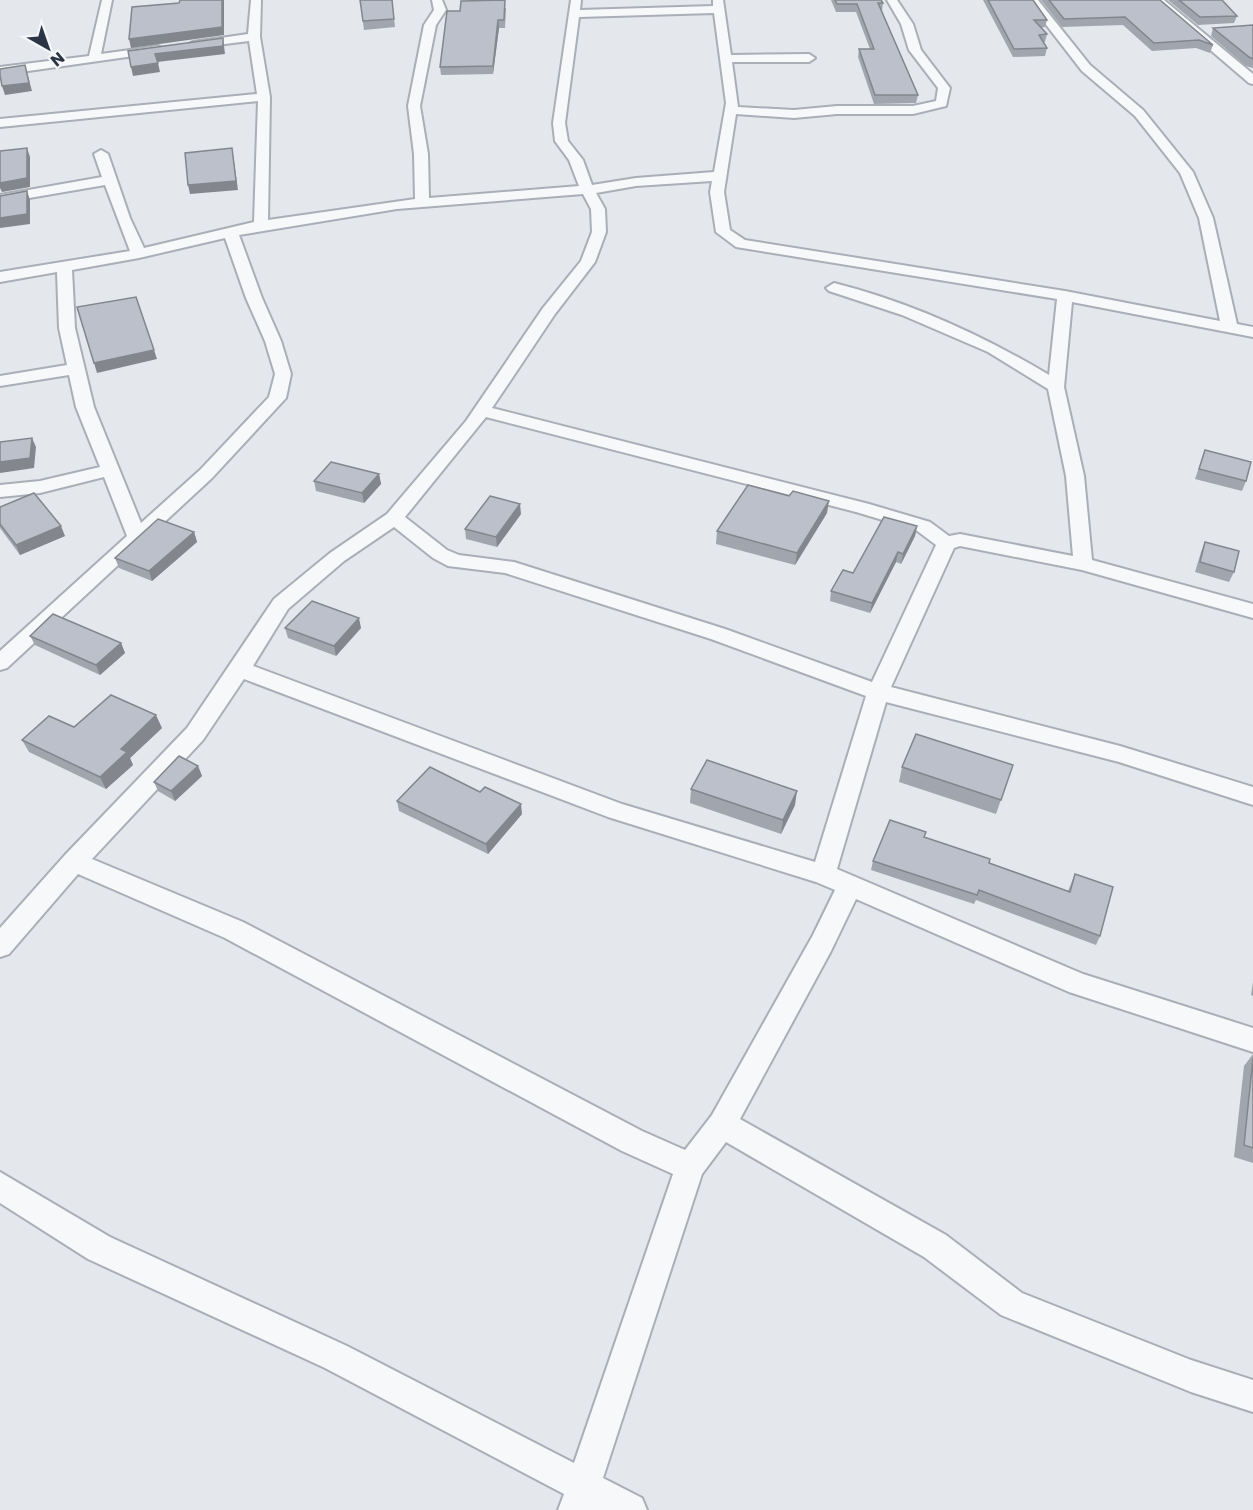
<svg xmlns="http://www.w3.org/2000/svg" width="1253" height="1510" viewBox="0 0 1253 1510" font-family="Poppins,sans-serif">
	<rect width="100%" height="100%" fill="#e4e7ec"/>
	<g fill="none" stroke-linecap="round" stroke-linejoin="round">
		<!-- street casing -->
		<g stroke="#a9aeb7" stroke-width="4">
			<g id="street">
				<path d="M102,0H112L101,54L158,46L162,48V52L0,75V67L89,56Z"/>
				<path d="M251,0H261L260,37L270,97L268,220L415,199L414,154L408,106L424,25L434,10L432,0H442L446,10L436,25L420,106L428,154L429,198L579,186L569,160L555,141L553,123L571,0H581L580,10L713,6V0H723L731,55L809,54L815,58L809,62H732L738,107L794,110L837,106H913L936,101L938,88L909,50L901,24L887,0H897L913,24L921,50L950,88L946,106L913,114H837L794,118L736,114L724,192L730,230L745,240L1065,291L1220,321L1199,218L1180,173L1135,116L1082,71L1027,0H1038L1090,65L1143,110L1193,172L1213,218L1237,324L1253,327V337L1072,302L1064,387L1084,476L1092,560L1253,604V618L1082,570L960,546L954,548L891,687L1120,746L1253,787V805L1119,762L886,702L837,869L1083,974L1253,1028V1052L1069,992L856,899L831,951L740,1119L946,1235L1022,1293L1191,1360L1253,1380V1412L1191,1392L1001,1315L924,1257L726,1142L702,1174L603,1478L642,1498L647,1510H558L564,1494L325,1368L88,1259L0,1203V1172L110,1237L347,1346L574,1463L673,1174L622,1151L225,938L78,874L9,954L0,957V928L65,855L187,728L274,599L330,553L387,514L466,421L543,308L581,261L592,232L591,209L583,194L397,209L239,235L262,298L281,341L291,374L286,398L212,478L7,668L0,670V651L127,536L104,477L40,493L0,497V485L40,481L100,467L76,407L69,375L0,386V376L67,365L59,328L57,272L0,282V272L130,251L105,185L0,203V195L102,177L94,154L101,150L108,154L130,218L144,248L254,222L258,101L0,127V119L257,94L249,41L193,48L187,45L193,42L248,34ZM714,13L726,103L714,172L636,178L592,185L583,160L568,141L565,123L579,17ZM712,181L710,192L716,232L736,247L1057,299L1049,375C982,335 910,302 834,283L826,288L829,291L902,315L988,352L1048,389L1066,476L1073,556L960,534L949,536L930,522L869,504L492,408L555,314L595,262L606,232L605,209L596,193L636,186ZM225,238L246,298L265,341L275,374L269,397L200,470L141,523L94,407L75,328L72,270L139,258ZM486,417L856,512L916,530L936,545L872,682L725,629L514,562L459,555L447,550L405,517ZM394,527L433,558L448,566L505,573L711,639L866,696L815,862L622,804L253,666L288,609L344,561ZM244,679L608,817L816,882L835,890L813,935L712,1115L685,1150L642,1131L243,922L92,859L203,740Z"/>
				<path d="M1152,0H1164L1253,74V84L1249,83Z"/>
			</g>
		</g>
		<!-- street -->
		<use href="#street" fill="#f7f8fa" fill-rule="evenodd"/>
	</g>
	<!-- wall -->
	<g fill="#a1a5ae">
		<path d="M360,0H392L395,27L364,30Z"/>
		<path d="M831,0H881L883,3L882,11L918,95L916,103L874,104L858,57L859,49H870L856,12H836Z"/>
		<path d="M983,0H1033L1047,20L1045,27L1040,28L1047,34L1045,42H1043L1047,48L1045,56L1013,57Z"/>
		<path d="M1041,0H1160L1213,45L1210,53L1196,48L1152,51L1123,25L1062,27Z"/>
		<path d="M1168,0H1222L1237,16L1234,23L1198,25Z"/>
		<path d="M506,8L505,28H499L493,74L441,75L440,67L460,11Z"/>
		<path d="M1253,25V68L1246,66L1211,36L1213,28Z"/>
		<path d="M1205,450L1246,481L1242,491L1195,479Z"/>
		<path d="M379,474L381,484L364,503L316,491L314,481Z"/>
		<path d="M0,507L65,536L20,555L0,528Z"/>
		<path d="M827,513L795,565L716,544L717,531Z"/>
		<path d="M521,514L497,547L466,539L465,529Z"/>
		<path d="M917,526L915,536L901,564L896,562L870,613L830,601L831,591L853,573Z"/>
		<path d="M194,532L197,542L152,581L119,568L115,558Z"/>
		<path d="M1205,542L1234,572L1229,582L1195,572L1201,552Z"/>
		<path d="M285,628H361L336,656L288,638Z"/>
		<path d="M30,636L121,643L125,653L100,675L35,645Z"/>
		<path d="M162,728L130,758L133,765L106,789L29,752L22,740Z"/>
		<path d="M1013,765L996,814L899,782L902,767Z"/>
		<path d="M198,766L202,776L175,801L158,791L154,782Z"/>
		<path d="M691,789L795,805L781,834L690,803Z"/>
		<path d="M397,801L522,814L488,854L399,811Z"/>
		<path d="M925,837L989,863L1068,891L1075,874L1100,936L1096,945L976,900L974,904L871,870L873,861Z"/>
		<path d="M1253,982V996L1251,995Z"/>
		<path d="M1253,1054V1163L1234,1157L1244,1066Z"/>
	</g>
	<!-- shaded-wall -->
	<g fill="#83868d">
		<path d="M222,0H224V35L131,48L129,39Z"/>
		<path d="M498,20L499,28L493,74V66Z"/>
		<path d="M223,38L225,54L157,62L155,54Z"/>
		<path d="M158,63L160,72L133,76L131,67Z"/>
		<path d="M25,65L32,91L5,95L2,86Z"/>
		<path d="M27,148L30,157V187L2,192L0,188V183Z"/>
		<path d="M232,148L238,190L190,194L188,185Z"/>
		<path d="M27,191L30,200V224L0,228V218Z"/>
		<path d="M154,350L157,359L97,373L94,363Z"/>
		<path d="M32,438L36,447L34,468L0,473V462Z"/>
		<path d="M379,474L381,484L364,503L362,493Z"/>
		<path d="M829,501L827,513L795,565L797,553Z"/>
		<path d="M520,504L521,514L497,547L496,537Z"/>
		<path d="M61,526L65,536L20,555L16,545Z"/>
		<path d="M917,526L915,536L901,564L903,554Z"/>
		<path d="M194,532L197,542L152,581L149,571Z"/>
		<path d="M898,552L896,562L870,613L872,603Z"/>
		<path d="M359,618L361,628L336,656L334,646Z"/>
		<path d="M121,643L125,653L100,675L96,665Z"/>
		<path d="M156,715L162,728L130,758L133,765L106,789L100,777L121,749Z"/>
		<path d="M198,766L202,776L175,801L171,791Z"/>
		<path d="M797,791L795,805L781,834L783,820Z"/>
		<path d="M521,804L522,814L488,854L486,844Z"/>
	</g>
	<!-- building -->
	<g fill="#bbc0ca" stroke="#83868d" stroke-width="1.5">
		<path d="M180,0H222V27L129,39L132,7L179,3Z"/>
		<path d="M360,0H392L394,19L363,21Z"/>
		<path d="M505,0L504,20H498L493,66L440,67L447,11H460L461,1Z"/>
		<path d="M835,0H881L883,3H878L918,95H875L859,49H874L857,4H837Z"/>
		<path d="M988,0H1033L1047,20H1034L1047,34L1039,35L1047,48L1014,49Z"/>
		<path d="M1049,0H1160L1213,45L1199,40L1154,43L1125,17L1064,19Z"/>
		<path d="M1179,0H1222L1237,16L1200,17Z"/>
		<path d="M1253,25V59L1249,57L1213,28Z"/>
		<path d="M223,38V46L155,54L158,63L131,67L128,51Z"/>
		<path d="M25,65L29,83L2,86L0,75V69Z"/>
		<path d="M27,148V178L0,183V151Z"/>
		<path d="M232,148L236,181L188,185L185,153Z"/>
		<path d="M27,191V214L0,218V196Z"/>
		<path d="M136,297L154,350L94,363L77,307Z"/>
		<path d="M32,438L30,458L0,462V442Z"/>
		<path d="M1205,450L1251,462L1246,481L1199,469Z"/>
		<path d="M331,462L379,474L362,493L314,481Z"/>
		<path d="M748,485L789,496L793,491L829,501L797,553L717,531Z"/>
		<path d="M34,493L61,526L16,545L0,524V507Z"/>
		<path d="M490,496L520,504L496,537L465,529Z"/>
		<path d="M884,517L917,526L903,554L898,552L872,603L831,591L843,570L853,573Z"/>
		<path d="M158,519L194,532L149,571L115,558Z"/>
		<path d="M1205,542L1239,551L1234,572L1200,562Z"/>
		<path d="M312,601L359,618L334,646L285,628Z"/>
		<path d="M53,614L121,643L96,665L30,636Z"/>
		<path d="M111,695L156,715L121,749L127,752L100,777L22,740L49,716L74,727Z"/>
		<path d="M916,734L1013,765L1001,800L902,767Z"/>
		<path d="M179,756L198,766L171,791L154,782Z"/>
		<path d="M707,760L797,791L783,820L691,789Z"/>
		<path d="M430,767L480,792L485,787L521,804L486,844L397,801Z"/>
		<path d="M890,820L926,832L924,837L990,859L989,863L1070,892L1075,874L1113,887L1100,936L979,890L977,895L873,861Z"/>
		<path d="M1253,1058V1148L1244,1145Z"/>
	</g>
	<!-- north arrow -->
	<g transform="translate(48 48) rotate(140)" stroke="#f4f6f9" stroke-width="4.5" paint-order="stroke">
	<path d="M0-4.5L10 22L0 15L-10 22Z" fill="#2b3445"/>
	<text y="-9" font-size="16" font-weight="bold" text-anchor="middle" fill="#2b3445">N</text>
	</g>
</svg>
